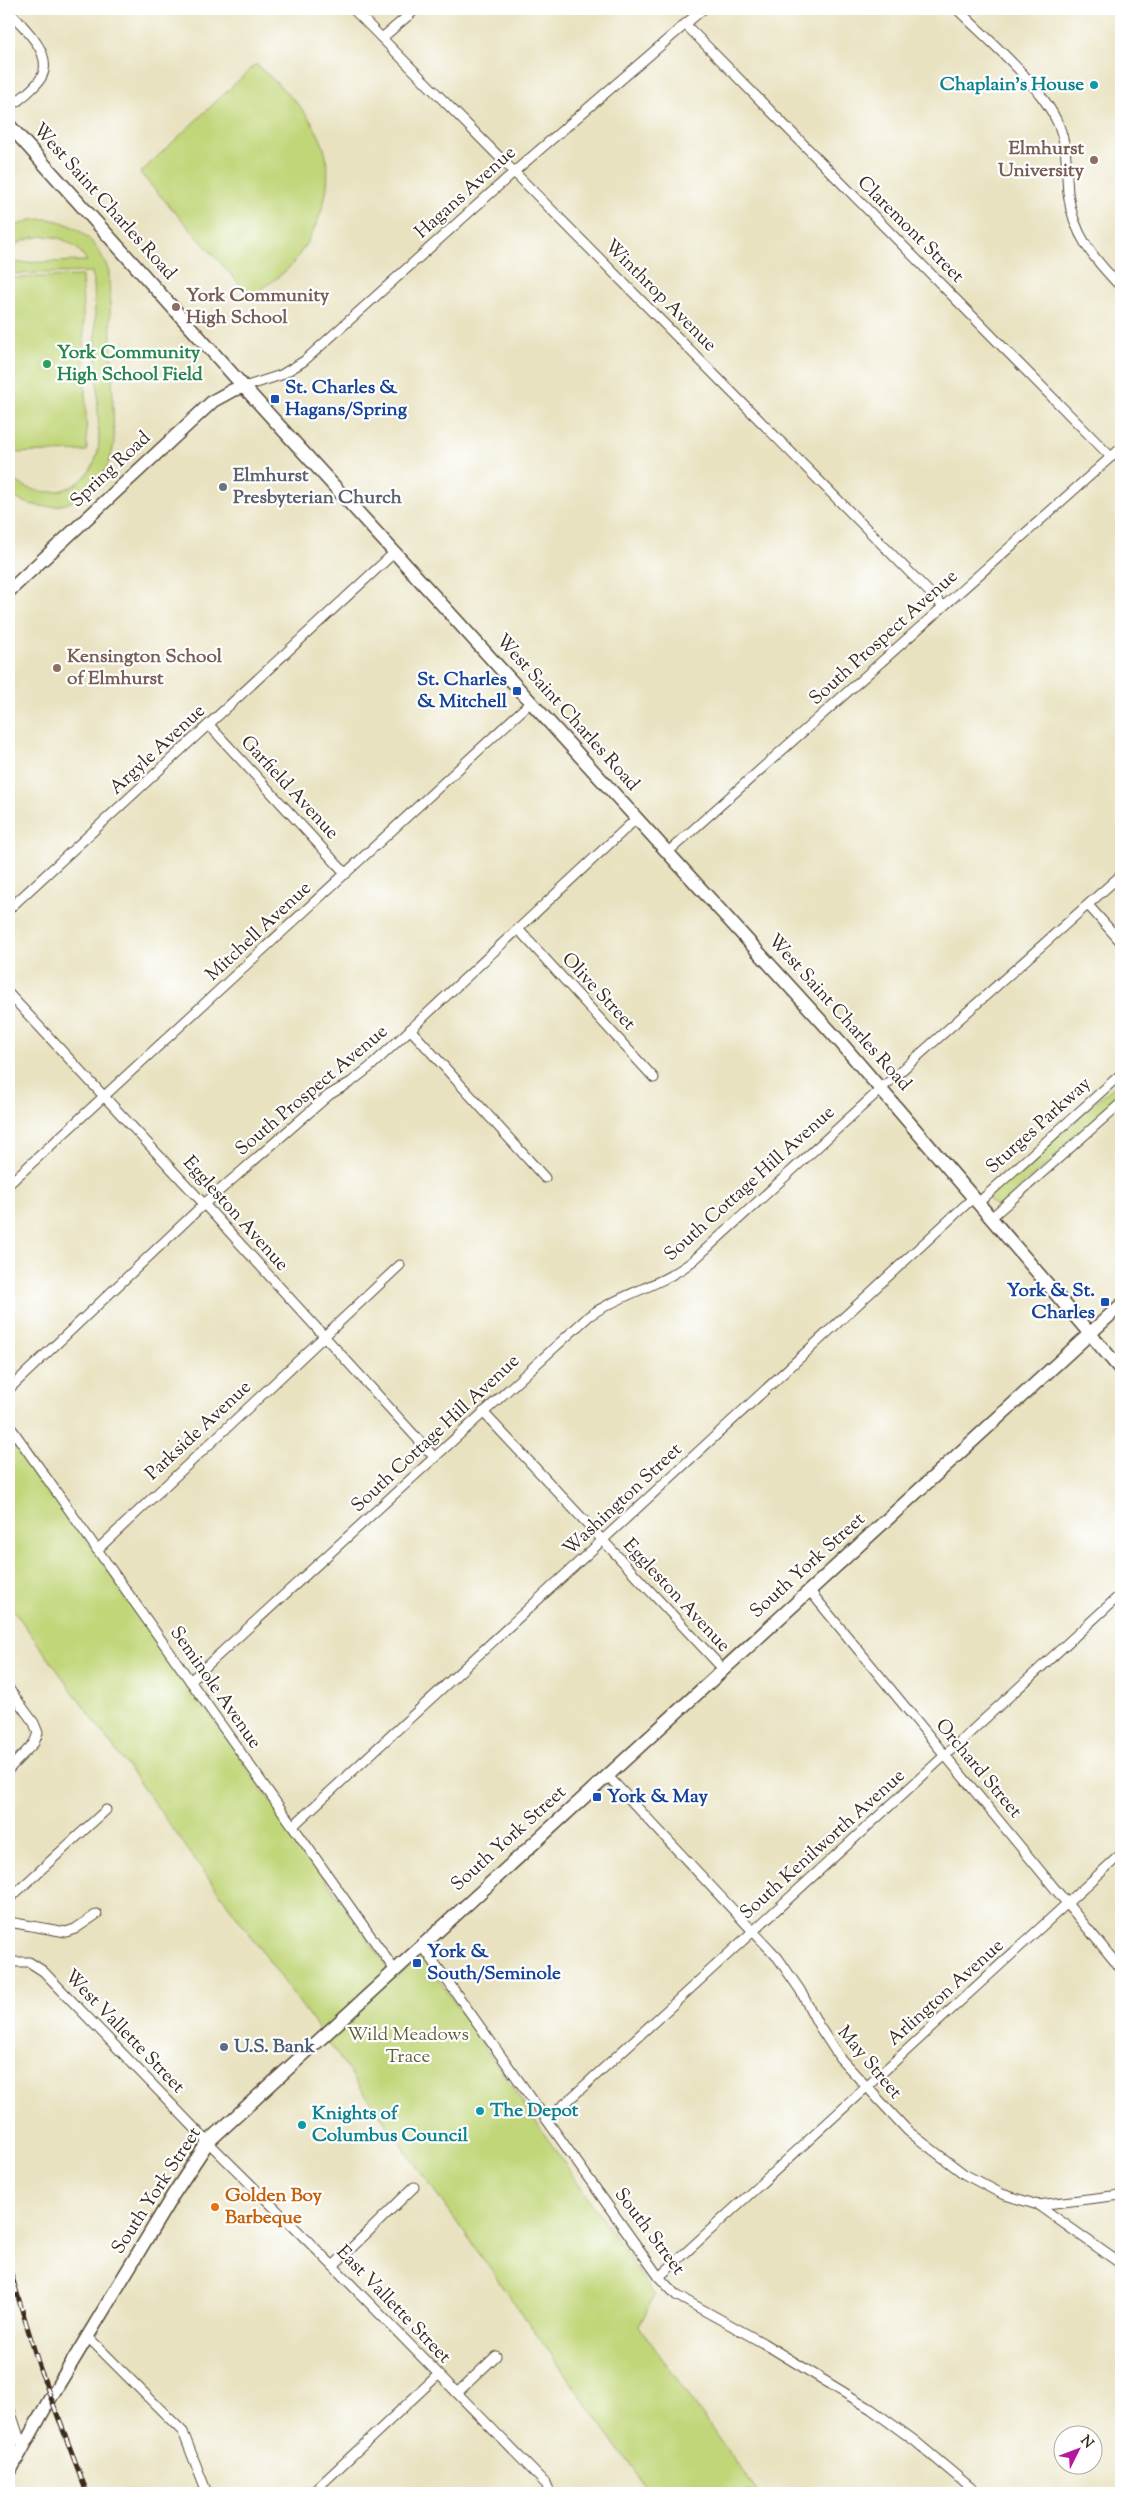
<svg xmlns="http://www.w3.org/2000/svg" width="1130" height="2502" viewBox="0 0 1130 2502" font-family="'Sorts Mill Goudy',serif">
	<rect width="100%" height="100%" fill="#fff"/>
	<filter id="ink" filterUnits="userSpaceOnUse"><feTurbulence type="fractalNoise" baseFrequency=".02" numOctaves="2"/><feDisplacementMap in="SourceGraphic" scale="10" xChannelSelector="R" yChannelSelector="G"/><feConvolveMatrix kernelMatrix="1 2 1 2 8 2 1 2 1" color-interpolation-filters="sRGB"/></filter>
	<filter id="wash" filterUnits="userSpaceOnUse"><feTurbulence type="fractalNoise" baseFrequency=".0096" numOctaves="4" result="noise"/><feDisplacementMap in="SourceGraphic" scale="20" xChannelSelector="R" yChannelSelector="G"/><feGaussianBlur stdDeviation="1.12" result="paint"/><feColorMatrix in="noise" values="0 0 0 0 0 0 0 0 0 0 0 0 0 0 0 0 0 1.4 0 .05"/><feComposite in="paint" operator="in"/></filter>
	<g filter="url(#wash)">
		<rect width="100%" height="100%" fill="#e8e2c0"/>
		<!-- green -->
		<g fill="#c1d679" stroke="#7e804c">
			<path d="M256,64C277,84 304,105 317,132C341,176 321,226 293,263C283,276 264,286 251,297L140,173Z"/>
			<path d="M46,219C78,222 99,243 109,272L114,443C107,495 55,525 9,494V476C43,507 96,491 99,442L94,282L92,272L9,274V263L87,261C69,231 35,230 9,249V229L30,220Z"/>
			<path d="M82,276L87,451L9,453V278Z"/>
			<path d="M1121,1080V1098L997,1208L988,1198Z"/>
			<path d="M9,1429L395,1978L421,1954L655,2296L639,2326L758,2493H650L331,2046L9,1604Z"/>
		</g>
	</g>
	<g filter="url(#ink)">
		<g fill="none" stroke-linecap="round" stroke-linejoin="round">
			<!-- street casing -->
			<g stroke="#554636" stroke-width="11">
				<g id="street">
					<path d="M353,9L943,606"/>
					<path d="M957,9C989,41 1042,85 1059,126C1068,148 1066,171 1068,193C1073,235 1094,259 1121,287"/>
					<path d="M9,11C23,27 55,54 41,78C34,90 19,99 9,108"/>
					<path d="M685,24L1111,457"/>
					<path d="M382,38L416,9"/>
					<path d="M244,387L281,375L304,361L515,171L703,9"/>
					<path d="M209,725L346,874"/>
					<path d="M668,852L1121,448"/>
					<path d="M1088,905L1121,942"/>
					<path d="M9,909L395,552"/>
					<path d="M518,929L654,1078"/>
					<path d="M9,994L204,1204L435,1458"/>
					<path d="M410,1029L545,1178"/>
					<path d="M9,1184L531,702"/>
					<path d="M979,1202L1121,1074"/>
					<path d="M992,1217L1121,1103"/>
					<path d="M9,1389L204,1204L329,1095L351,1082L370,1067L637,818"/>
					<path d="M483,1412L723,1669"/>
					<path d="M9,1425L394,1969"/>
					<path d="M97,1550L400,1265"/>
					<path d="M809,1590L1121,1969"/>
					<path d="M190,1681L589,1316C622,1293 662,1286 694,1260L882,1088L1121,875"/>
					<path d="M9,1689L34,1723L38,1733L34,1743L9,1769"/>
					<path d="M607,1775L778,1958L800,1990L819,2026L840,2058L908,2131L964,2174L1002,2194L1038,2205L1121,2264"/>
					<path d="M293,1826L974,1197"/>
					<path d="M9,1899L106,1810"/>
					<path d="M9,1922L66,1932L75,1929L97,1914"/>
					<path d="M421,1944L659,2277L676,2295L763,2343L871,2409L915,2441L977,2493"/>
					<path d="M9,1962H29L43,1971L208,2142L333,2266L546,2484L550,2493"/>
					<path d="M547,2120L1121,1594"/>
					<path d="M1038,2205L1121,2195"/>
					<path d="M333,2266L414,2187"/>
					<path d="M659,2277L1121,1854"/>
					<path d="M88,2337L183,2432L207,2493"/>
					<path d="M457,2393L496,2356"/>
					<path d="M9,2407L23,2449"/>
					<path d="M312,2493L438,2375"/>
				</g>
			</g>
			<!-- secondary casing -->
			<g stroke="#554636" stroke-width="15">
				<g id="secondary">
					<path d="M9,125L244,387L842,1044L1121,1370"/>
					<path d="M9,591L213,401L233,390L244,387"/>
					<path d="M9,2473L51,2397L173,2195L208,2142L1121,1305"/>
				</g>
			</g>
			<!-- street -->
			<use href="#street" stroke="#fff" stroke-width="9"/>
			<!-- secondary -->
			<use href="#secondary" stroke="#fff" stroke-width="12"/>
			<!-- rail casing -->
			<g stroke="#3b2a1e" stroke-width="5">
				<path id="rail" d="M9,2267L40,2369L87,2493"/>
			</g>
			<!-- rail -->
			<use href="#rail" stroke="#fff" stroke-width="3" stroke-dasharray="9" stroke-linecap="butt"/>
		</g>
	</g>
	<!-- markers -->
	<g fill="#0f9aa8" stroke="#fff" stroke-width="2">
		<circle cx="1094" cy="85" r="5"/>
		<circle cx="480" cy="2111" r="5"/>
		<circle cx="302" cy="2125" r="5"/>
	</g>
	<g fill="#8d6e63" stroke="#fff" stroke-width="2">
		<circle cx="1094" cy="160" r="5"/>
		<circle cx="176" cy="307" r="5"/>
		<circle cx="57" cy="668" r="5"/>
	</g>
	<circle fill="#2e9e5b" stroke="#fff" stroke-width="2" cx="47" cy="364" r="5"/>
	<g fill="#1a4fb4" stroke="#fff" stroke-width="2">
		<rect x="270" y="394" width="10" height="10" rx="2.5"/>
		<rect x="512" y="686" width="10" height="10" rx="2.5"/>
		<rect x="1100" y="1297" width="10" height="10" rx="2.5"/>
		<rect x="592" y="1792" width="10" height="10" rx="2.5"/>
		<rect x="412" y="1958" width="10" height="10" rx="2.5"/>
	</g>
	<circle fill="#6b7280" stroke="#fff" stroke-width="2" cx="223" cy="487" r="5"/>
	<circle fill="#5c6f8a" stroke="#fff" stroke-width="2" cx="224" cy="2047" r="5"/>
	<circle fill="#e8710a" stroke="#fff" stroke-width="2" cx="215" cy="2207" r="5"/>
	<g text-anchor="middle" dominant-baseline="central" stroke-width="4.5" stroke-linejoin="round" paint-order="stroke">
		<!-- culture labels -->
		<g font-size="19" font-weight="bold" fill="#0d838f" stroke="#fff" text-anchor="start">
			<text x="1084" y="85" text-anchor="end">Chaplain's House</text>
			<text x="490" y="2111">The Depot</text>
			<text x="312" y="2114">Knights of<tspan x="312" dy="22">Columbus Council</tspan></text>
		</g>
		<!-- education labels -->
		<g font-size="19" font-weight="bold" fill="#785e54" stroke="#fff" text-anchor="start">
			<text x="1084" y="149" text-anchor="end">Elmhurst<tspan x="1084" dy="22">University</tspan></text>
			<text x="186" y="296">York Community<tspan x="186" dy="22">High School</tspan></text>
			<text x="67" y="657">Kensington School<tspan x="67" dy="22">of Elmhurst</tspan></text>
		</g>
		<!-- street labels -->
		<g font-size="19" fill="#3b2a1e" stroke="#fff">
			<text transform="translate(466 193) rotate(-42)">Hagans Avenue</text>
			<text transform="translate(104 202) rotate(48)">West Saint Charles Road</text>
			<text transform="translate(910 230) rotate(45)">Claremont Street</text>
			<text transform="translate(660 296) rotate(45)">Winthrop Avenue</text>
			<text transform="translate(111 470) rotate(-43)">Spring Road</text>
			<text transform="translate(884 638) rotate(-42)">South Prospect Avenue</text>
			<text transform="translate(567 713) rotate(48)">West Saint Charles Road</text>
			<text transform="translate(158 750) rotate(-43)">Argyle Avenue</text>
			<text transform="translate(289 788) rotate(47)">Garfield Avenue</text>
			<text transform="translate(259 932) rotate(-43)">Mitchell Avenue</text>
			<text transform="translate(598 992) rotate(47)">Olive Street</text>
			<text transform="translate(839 1013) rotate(48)">West Saint Charles Road</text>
			<text transform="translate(312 1091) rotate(-40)">South Prospect Avenue</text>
			<text transform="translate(1039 1126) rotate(-42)">Sturges Parkway</text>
			<text transform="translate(750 1184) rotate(-42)">South Cottage Hill Avenue</text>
			<text transform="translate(235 1214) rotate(48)">Eggleston Avenue</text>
			<text transform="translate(199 1431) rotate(-43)">Parkside Avenue</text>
			<text transform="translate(436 1434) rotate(-43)">South Cottage Hill Avenue</text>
			<text transform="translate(623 1500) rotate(-43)">Washington Street</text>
			<text transform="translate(808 1566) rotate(-42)">South York Street</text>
			<text transform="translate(676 1596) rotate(47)">Eggleston Avenue</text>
			<text transform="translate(215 1688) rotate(55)">Seminole Avenue</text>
			<text transform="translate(978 1769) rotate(50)">Orchard Street</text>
			<text transform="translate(509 1839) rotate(-42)">South York Street</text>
			<text transform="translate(823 1845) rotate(-42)">South Kenilworth Avenue</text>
			<text transform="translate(946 1993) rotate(-42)">Arlington Avenue</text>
			<text transform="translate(124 2032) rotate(46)">West Vallette Street</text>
			<text transform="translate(869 2063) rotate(50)">May Street</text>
			<text transform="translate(157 2191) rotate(-57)">South York Street</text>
			<text transform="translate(649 2232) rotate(53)">South Street</text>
			<text transform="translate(393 2305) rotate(46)">East Vallette Street</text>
		</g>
		<!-- leisure labels -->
		<g font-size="19" font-weight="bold" fill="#27864d" stroke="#fff" text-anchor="start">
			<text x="57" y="353">York Community<tspan x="57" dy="22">High School Field</tspan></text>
		</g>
		<!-- transit labels -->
		<g font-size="19" font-weight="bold" fill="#164399" stroke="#fff" text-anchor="start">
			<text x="285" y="388">St. Charles &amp;<tspan x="285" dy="22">Hagans/Spring</tspan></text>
			<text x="507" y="680" text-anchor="end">St. Charles<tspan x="507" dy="22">&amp; Mitchell</tspan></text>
			<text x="1095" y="1291" text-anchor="end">York &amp; St.<tspan x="1095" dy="22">Charles</tspan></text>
			<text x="607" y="1797">York &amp; May</text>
			<text x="427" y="1952">York &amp;<tspan x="427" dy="22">South/Seminole</tspan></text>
		</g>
		<!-- worship labels -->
		<g font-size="19" font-weight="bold" fill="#5b616d" stroke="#fff" text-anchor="start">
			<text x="233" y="476">Elmhurst<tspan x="233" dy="22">Presbyterian Church</tspan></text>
		</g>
		<!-- park labels -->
		<g font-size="19" fill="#635e39" stroke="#fff">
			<text x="408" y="2035">Wild Meadows<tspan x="408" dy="22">Trace</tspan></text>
		</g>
		<!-- service labels -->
		<g font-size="19" font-weight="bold" fill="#4e5e75" stroke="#fff" text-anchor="start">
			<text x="234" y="2047">U.S. Bank</text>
		</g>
		<!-- food labels -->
		<g font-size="19" font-weight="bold" fill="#c56008" stroke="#fff" text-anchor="start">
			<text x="225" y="2196">Golden Boy<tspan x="225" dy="22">Barbeque</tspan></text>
		</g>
	</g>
	<!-- margin -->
	<rect width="1130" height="2502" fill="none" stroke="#fff" stroke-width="30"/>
	<!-- north arrow -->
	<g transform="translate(1078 2450) rotate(48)"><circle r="24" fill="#ffffff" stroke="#b1aaa5"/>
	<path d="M0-4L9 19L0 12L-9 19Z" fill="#b5179e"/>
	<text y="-8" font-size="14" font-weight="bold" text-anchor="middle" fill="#3b2a1e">N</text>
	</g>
</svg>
